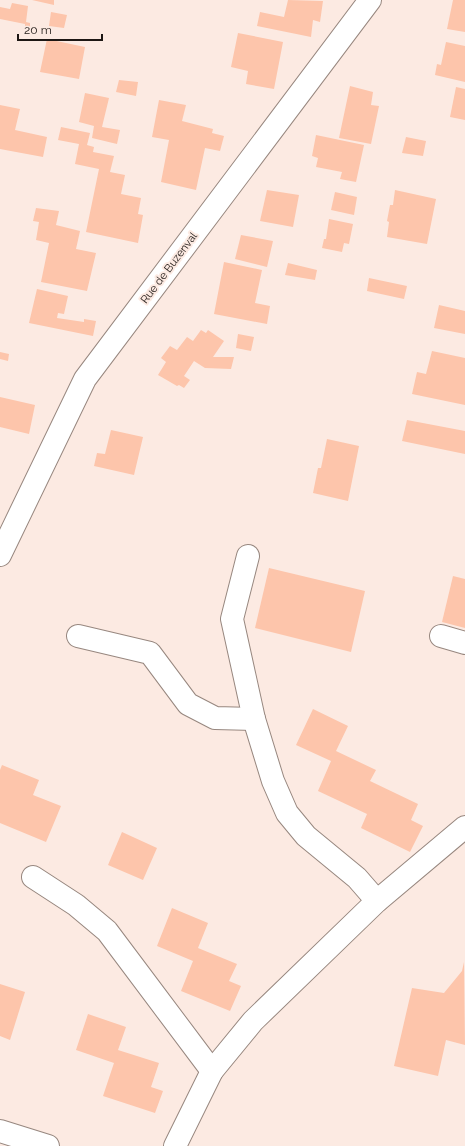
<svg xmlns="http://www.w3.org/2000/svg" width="465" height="1146" viewBox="0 0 465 1146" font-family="Raleway,sans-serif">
	<rect width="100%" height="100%" fill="#fceae2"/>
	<!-- building -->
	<g fill="#fdc5ab">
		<path d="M32,0H54V5Z"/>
		<path d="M288,0L323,1L320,22L313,20L311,37L257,26L260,12L284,17Z"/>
		<path d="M453,0H465V32L447,29Z"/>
		<path d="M12,3L28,6L26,22L30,23V28L25,26V24L0,19V7L10,9Z"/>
		<path d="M51,12L67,15L64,28L49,26Z"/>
		<path d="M238,33L283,42L274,89L246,84L248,71L231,67Z"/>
		<path d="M47,39L85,47L79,79L40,72Z"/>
		<path d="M446,42L465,46V82L435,75L437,64L441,65Z"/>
		<path d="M119,80L138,82L136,96L116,92Z"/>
		<path d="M350,86L373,92L371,105L379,106L371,144L339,138Z"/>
		<path d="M456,87L465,89V120L450,117Z"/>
		<path d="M85,93L109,98L102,127L120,130L117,144L92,138L94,126L79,122Z"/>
		<path d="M159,100L186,105L182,121L213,129L212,133L224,136L220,151L205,148L196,190L161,182L169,140L152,137Z"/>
		<path d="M0,105L20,109L15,130L47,137L43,157L0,149Z"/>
		<path d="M61,127L90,133L87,145L94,147L93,152L114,156L110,172L125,175L121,194L141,198L138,214L143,215L138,243L86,232L99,169L75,164L79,144L58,140Z"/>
		<path d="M316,135L364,145L356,182L340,179L342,172L316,167L318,158L312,156Z"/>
		<path d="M406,137L426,141L423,156L402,153Z"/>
		<path d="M267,190L299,195L293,227L260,221Z"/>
		<path d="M395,190L436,199L427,244L387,237L389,222L387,221L390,205H393Z"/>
		<path d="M335,192L357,197L354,215L331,210Z"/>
		<path d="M36,208L59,211L56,225L80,231L76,249L96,253L87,291L41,282L49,243L36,240L39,222L33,221Z"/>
		<path d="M329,219L353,224L349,244L344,243L342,252L322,248L324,239H326Z"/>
		<path d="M241,235L273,241L267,267L235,259Z"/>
		<path d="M224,262L262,270L255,303L270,306L267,324L214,314Z"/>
		<path d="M288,263L317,270L315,280L285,275Z"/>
		<path d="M369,278L407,286L404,299L367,291Z"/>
		<path d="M37,289L68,296L64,314L58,313L57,318L84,322V319L96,321L93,336L29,323Z"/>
		<path d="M439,305L465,311V334L434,328Z"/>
		<path d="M201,330L206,333L208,330L224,341L213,357H234L231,369L205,368L194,361L184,376L190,380L184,388L179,385L177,386L158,375L166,362L161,358L170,346L177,350L187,337L193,341Z"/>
		<path d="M238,334L254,337L251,351L236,348Z"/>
		<path d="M432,351L465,358V405L412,394L417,372L426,374Z"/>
		<path d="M0,352L9,354L8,361L0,359Z"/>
		<path d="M0,397L35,405L29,434L0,427Z"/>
		<path d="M407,420L465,431V454L402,441Z"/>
		<path d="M111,430L143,437L134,475L94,466L97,453L105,454Z"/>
		<path d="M327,439L359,446L348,501L313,493L318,468H321Z"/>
		<path d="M269,568L365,591L351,652L255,628Z"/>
		<path d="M453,576L465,579V628L442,622Z"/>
		<path d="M313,709L348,726L336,751L376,770L370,781L418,804L411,820L423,826L410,852L361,828L367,814L318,791L331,761L296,745Z"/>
		<path d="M2,765L39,780L33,795L61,806L46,842L0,823V770Z"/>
		<path d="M122,832L157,848L143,880L108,865Z"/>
		<path d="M172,908L208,923L198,948L237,964L229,981L241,986L230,1011L181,991L193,961L157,946Z"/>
		<path d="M464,962L465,1045L446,1040L438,1076L394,1066L412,988L444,993L462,971Z"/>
		<path d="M0,984L25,992L10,1040L0,1036Z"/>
		<path d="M88,1014L126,1027L118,1050L159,1063L151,1087L163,1091L155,1113L103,1096L114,1063L76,1050Z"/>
	</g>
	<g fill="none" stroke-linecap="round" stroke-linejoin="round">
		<!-- minor casing -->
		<g stroke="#97877f" stroke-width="24">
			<g id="minor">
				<path d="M0,555L85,379L370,0"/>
				<path d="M248,556L232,619L254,719L273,781L287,813L306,836L357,878L377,901"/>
				<path d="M78,636L150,653L188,704L215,718L254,719"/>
				<path d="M441,636L465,643"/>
				<path d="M33,877L76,905L107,931L212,1071"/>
				<path d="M0,1131L48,1146"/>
				<path d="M175,1146L212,1071L253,1021L377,901L465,827"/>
			</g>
		</g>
		<!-- minor -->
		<use href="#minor" stroke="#fff" stroke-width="22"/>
	</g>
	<g text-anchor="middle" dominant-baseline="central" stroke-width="4" stroke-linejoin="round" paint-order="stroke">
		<!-- street labels -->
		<g font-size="11" fill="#1d1714" stroke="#fceae2">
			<text transform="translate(169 268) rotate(-53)">Rue de Buzenval</text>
		</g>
	</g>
	<!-- scale -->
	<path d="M18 34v6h84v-6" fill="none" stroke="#1d1714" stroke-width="2"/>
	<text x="24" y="34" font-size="12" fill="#1d1714" stroke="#fceae2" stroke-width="3" paint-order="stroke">20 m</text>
</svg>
